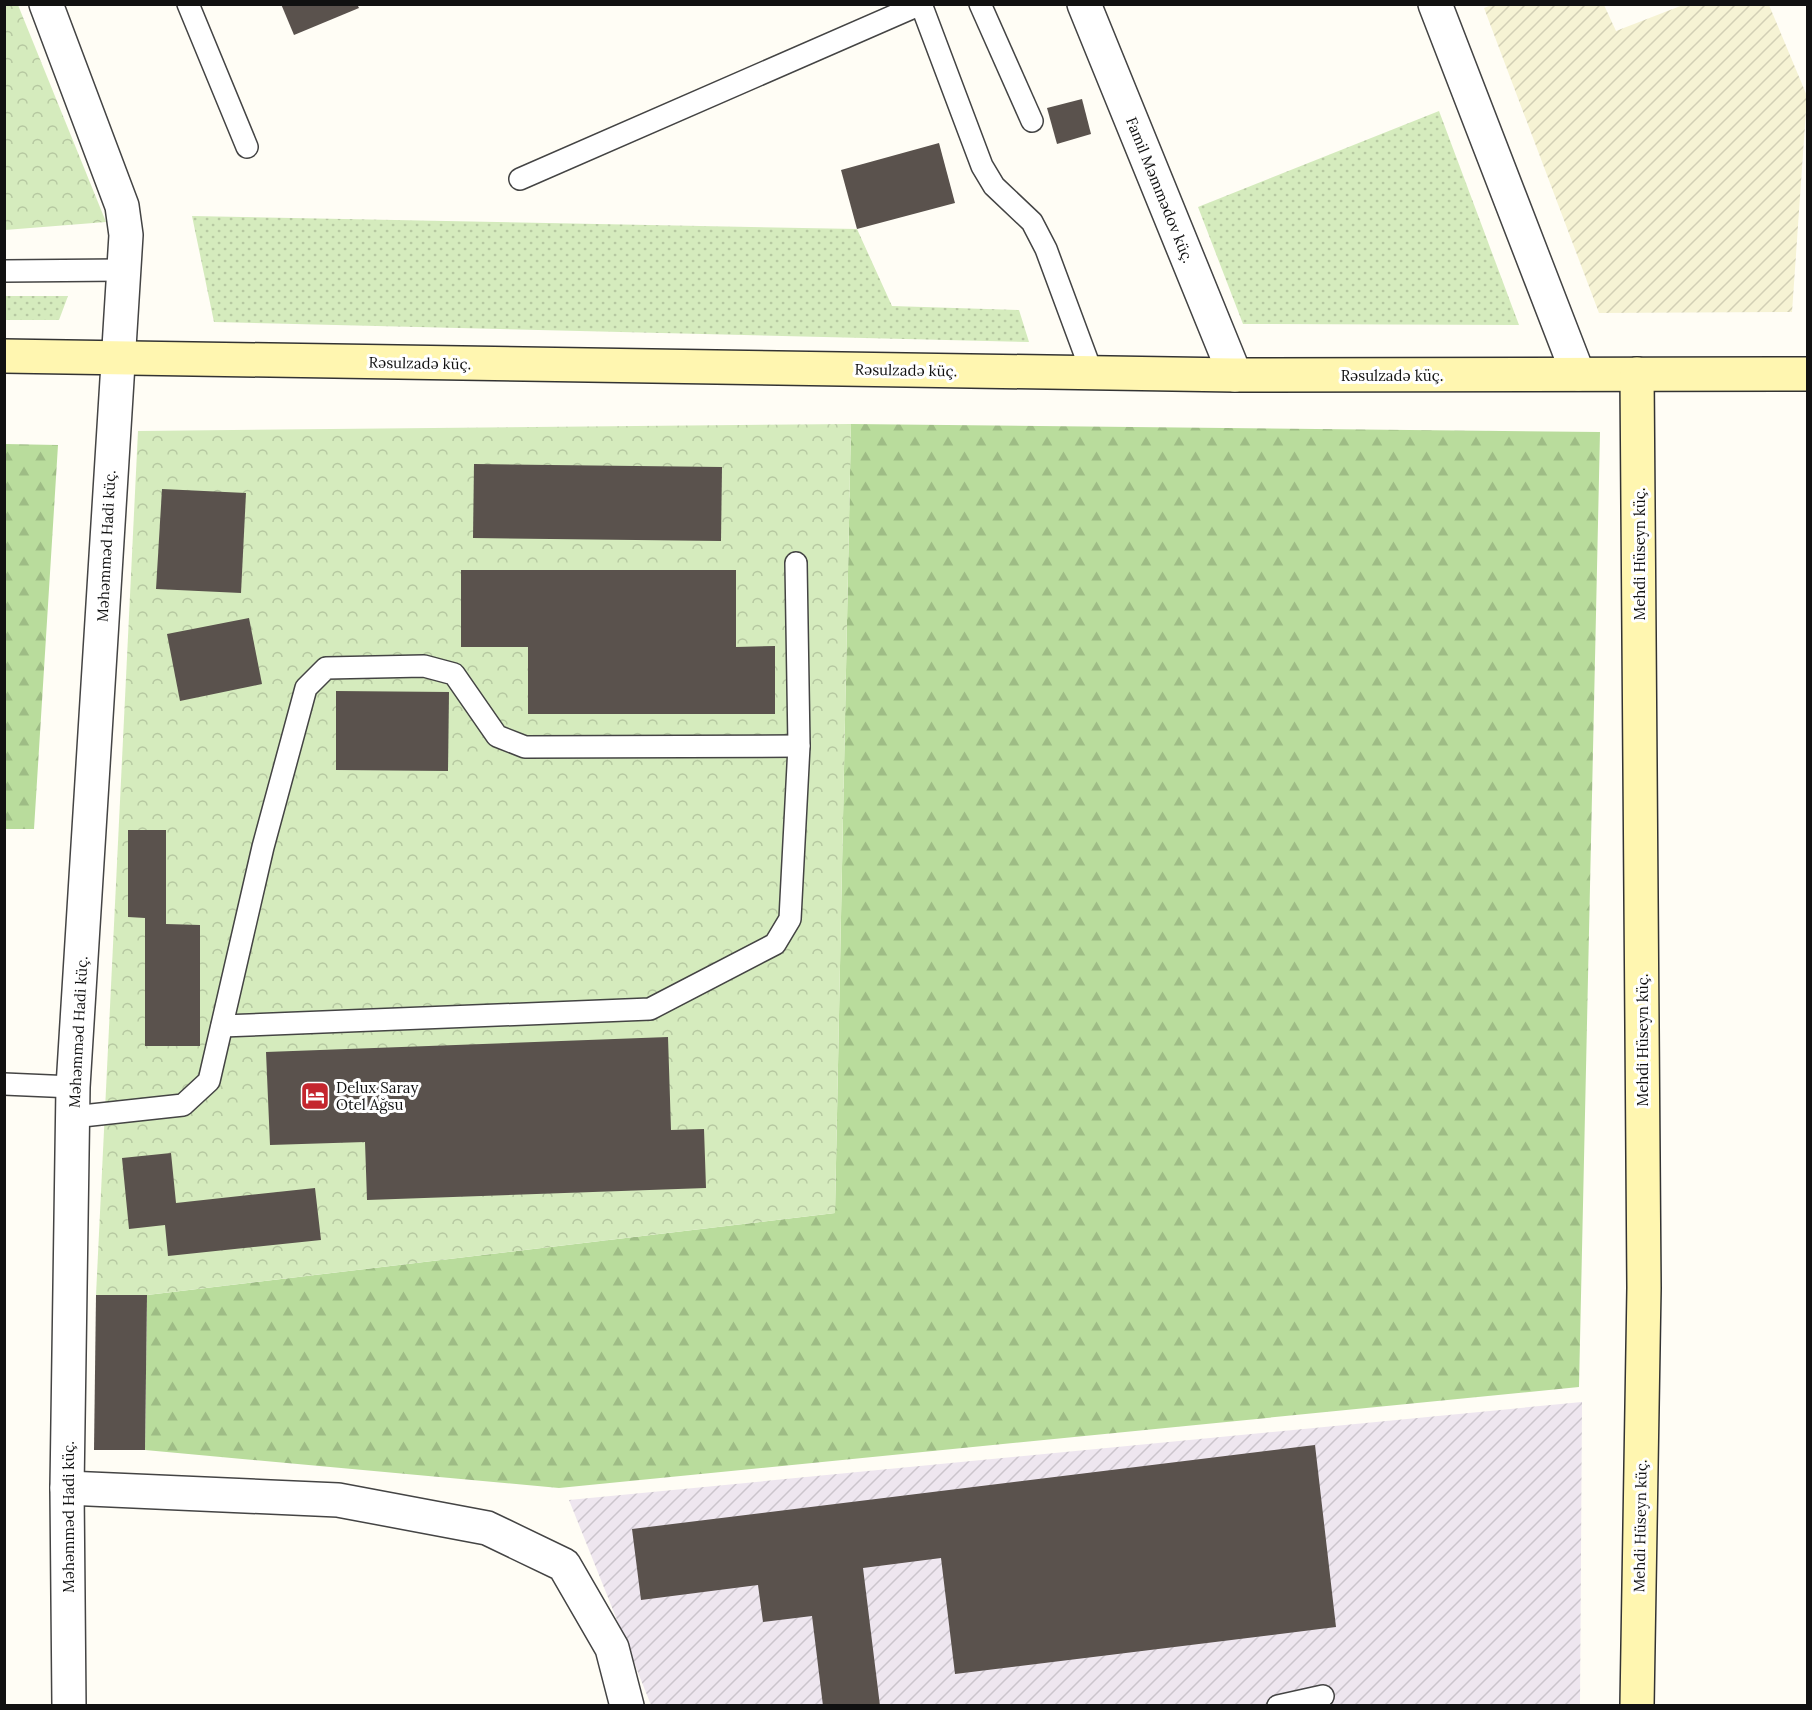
<svg xmlns="http://www.w3.org/2000/svg" width="1812" height="1710" viewBox="0 0 1812 1710" font-family="Lora,serif">
	<defs>
		<pattern id="industrial-furrows" width="10" height="10" patternUnits="userSpaceOnUse" patternTransform="scale(1.5)"><rect width="10" height="10" fill="#eee6ef"/><path d="M-1 1l2-2M0 10L10 0M9 11l2-2" fill="none" stroke="#cbc4cc"/></pattern>
		<pattern id="farmland-furrows" width="10" height="10" patternUnits="userSpaceOnUse" patternTransform="scale(1.5)"><rect width="10" height="10" fill="#f6f3d4"/><path d="M-1 1l2-2M0 10L10 0M9 11l2-2" fill="none" stroke="#d2cfb5"/></pattern>
		<pattern id="grass-dots" width="8" height="8" patternUnits="userSpaceOnUse" patternTransform="scale(1.5)"><rect width="8" height="8" fill="#d5ebbd"/><path d="M2 2h.1M6 6h.1" fill="none" stroke="#b6c8a1" stroke-width="1.8" stroke-linecap="round"/></pattern>
		<pattern id="forest-firs" width="22" height="20" patternUnits="userSpaceOnUse" patternTransform="scale(1.5)"><rect width="22" height="20" fill="#b9dc9c"/><path d="M5 1l3.5 6h-7zM16 11l3.5 6h-7z" fill="#9ebc85"/></pattern>
		<pattern id="park-crowns" width="20" height="18" patternUnits="userSpaceOnUse" patternTransform="scale(1.5)"><rect width="20" height="18" fill="#d5ebbd"/><path d="M2 6a3 3 0 1 1 6 0M12 15a3 3 0 1 1 6 0" fill="none" stroke="#b6c8a1"/></pattern>
	</defs>
	<rect width="100%" height="100%" fill="#fffdf5"/>
	<!-- industrial -->
	<path fill="url(#industrial-furrows)" d="M1582,1402L1580,1705H651L569,1500Z"/>
	<!-- farmland -->
	<path fill="url(#farmland-furrows)" d="M1494,4L1604,5L1616,31L1683,5H1769L1807,96L1792,312L1599,313L1484,8Z"/>
	<!-- grass -->
	<g fill="url(#grass-dots)">
		<path d="M1439,111L1519,325L1243,324L1198,207Z"/>
		<path d="M192,216L857,229L892,306L1019,310L1029,342L214,322Z"/>
		<path d="M5,296H68L59,320H5Z"/>
	</g>
	<!-- forest -->
	<g fill="url(#forest-firs)">
		<path d="M851,424L1600,432L1579,1387L559,1488L145,1450L147,1295L835,1213Z"/>
		<path d="M5,444L58,445L34,829H5Z"/>
	</g>
	<!-- park -->
	<g fill="url(#park-crowns)">
		<path d="M5,4L18,5L106,222L5,230Z"/>
		<path d="M851,424L835,1213L147,1295H96L138,431Z"/>
	</g>
	<!-- building -->
	<g fill="#5a524d">
		<path d="M281,4H357L359,8L294,35Z"/>
		<path d="M1082,99L1091,134L1057,144L1047,108Z"/>
		<path d="M939,143L955,203L857,229L841,170Z"/>
		<path d="M474,464L722,467L721,541L473,538Z"/>
		<path d="M162,489L246,493L241,593L156,589Z"/>
		<path d="M461,570H736V647L775,646V714H528V647H461Z"/>
		<path d="M249,618L262,684L180,701L167,634Z"/>
		<path d="M336,691L449,692L448,771L336,770Z"/>
		<path d="M128,830H166V924L200,925V1046H145V918L128,917Z"/>
		<path d="M668,1037L671,1130L704,1129L706,1188L367,1200L365,1142L270,1145L266,1052Z"/>
		<path d="M171,1153L176,1203L315,1188L321,1240L168,1256L165,1225L129,1229L122,1158Z"/>
		<path d="M96,1295H147L145,1450H94Z"/>
		<path d="M1315,1445L1336,1627L955,1674L941,1558L863,1568L880,1706H823L812,1616L763,1622L758,1585L641,1600L632,1529Z"/>
	</g>
	<g fill="none" stroke-linecap="round" stroke-linejoin="round">
		<!-- lane casing -->
		<g stroke="#444" stroke-width="24">
			<g id="lane">
				<path d="M188,4L247,147"/>
				<path d="M980,4L1032,121"/>
				<path d="M520,179L921,4L982,166L994,186L1032,222L1046,249L1092,373"/>
				<path d="M4,271L123,270"/>
				<path d="M222,1026L650,1009L775,944L790,919L799,746L796,563"/>
				<path d="M4,1084L73,1087"/>
				<path d="M73,1117L183,1105L209,1081L263,847L306,688L326,668L424,666L454,674L497,736L525,747L799,746"/>
				<path d="M1278,1706L1323,1696"/>
			</g>
		</g>
		<!-- street casing -->
		<g stroke="#444" stroke-width="36">
			<g id="street">
				<path d="M46,4L122,206L126,235L73,1087L67,1488L69,1706"/>
				<path d="M1084,4L1235,375"/>
				<path d="M1435,4L1578,374"/>
				<path d="M67,1488L338,1500L487,1528L564,1565L612,1648L627,1706"/>
			</g>
		</g>
		<!-- secondary casing -->
		<g stroke="#333" stroke-width="36">
			<g id="secondary">
				<path d="M4,356L1235,375L1808,374"/>
				<path d="M1637,1706L1644,1288L1637,374"/>
			</g>
		</g>
		<!-- lane -->
		<use href="#lane" stroke="#fff" stroke-width="21"/>
		<!-- street -->
		<use href="#street" stroke="#fff" stroke-width="33"/>
		<!-- secondary -->
		<use href="#secondary" stroke="#fff6b0" stroke-width="33"/>
	</g>
	<!-- icons -->
	<defs>
		<g id="hotel-square" transform="scale(1.5)"><rect x="-9" y="-9" width="18" height="18" rx="4" fill="#c4262e" stroke="#fff"/><path d="M-6-4.5h1.5V1H6V5H4.5V3h-9V5H-6ZM-4 0a1.8 1.8 0 1 1 3.6 0ZM.5 0V-2.5h3Q6-2.5 6 0Z" fill="#fff"/></g>
	</defs>
	<g fill-rule="evenodd">
		<use href="#hotel-square" x="315" y="1096"/>
	</g>
	<g text-anchor="middle" dominant-baseline="central" stroke-width="6" stroke-linejoin="round" paint-order="stroke">
		<!-- street labels -->
		<g font-size="15" fill="#111" stroke="#fff">
			<text transform="translate(1160 190) rotate(68)">Famil Məmmədov küç.</text>
			<text transform="translate(420 363) rotate(1)">Rəsulzadə küç.</text>
			<text transform="translate(906 370) rotate(1)">Rəsulzadə küç.</text>
			<text x="1392" y="375">Rəsulzadə küç.</text>
			<text transform="translate(106 546) rotate(-87)">Məhəmməd Hadi küç.</text>
			<text transform="translate(1639 554) rotate(-90)">Mehdi Hüseyn küç.</text>
			<text transform="translate(78 1032) rotate(-87)">Məhəmməd Hadi küç.</text>
			<text transform="translate(1642 1040) rotate(-90)">Mehdi Hüseyn küç.</text>
			<text transform="translate(68 1517) rotate(-90)">Məhəmməd Hadi küç.</text>
			<text transform="translate(1640 1526) rotate(-89)">Mehdi Hüseyn küç.</text>
		</g>
		<!-- poi labels -->
		<g font-size="15" fill="#111" stroke="#fff" text-anchor="start">
			<text x="336" y="1087">Delux Saray<tspan x="336" dy="17">Otel Ağsu</tspan></text>
		</g>
	</g>
	<!-- border -->
	<rect width="1812" height="1710" fill="none" stroke="#111111" stroke-width="12"/>
</svg>
